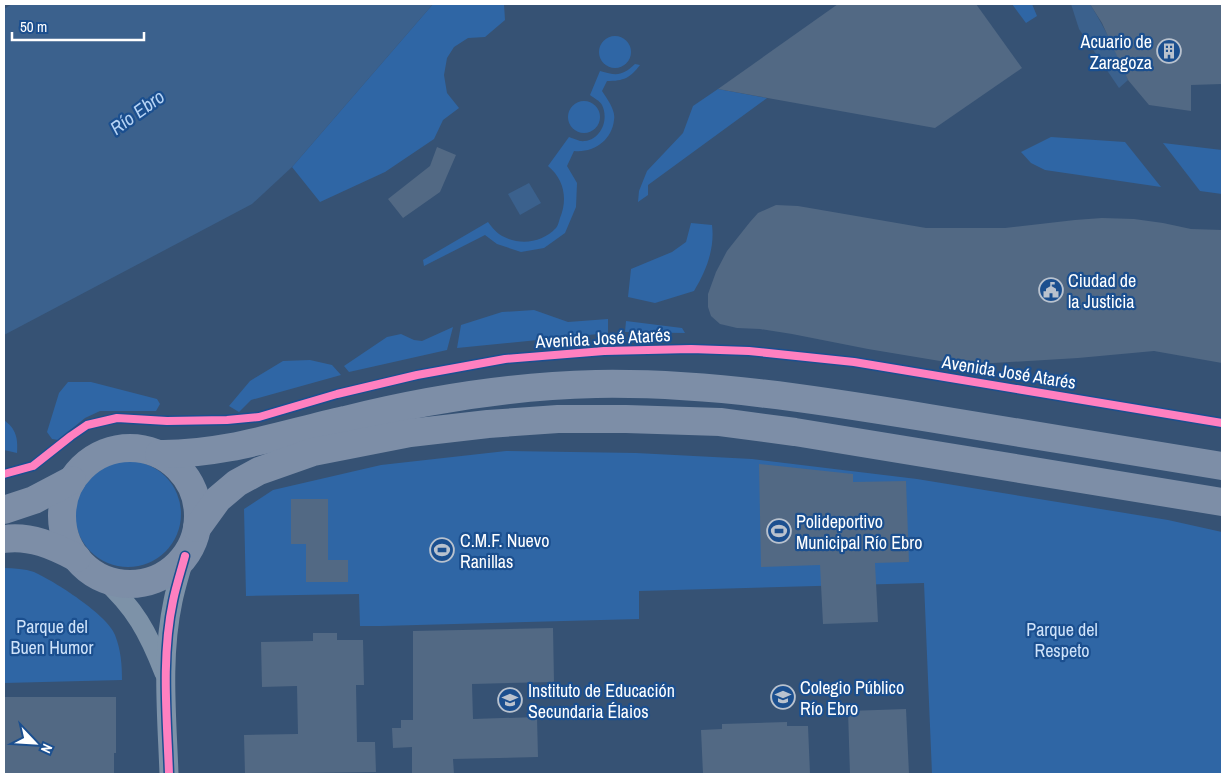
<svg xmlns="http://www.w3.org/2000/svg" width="1226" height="778" viewBox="0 0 1226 778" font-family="'Archivo Narrow',sans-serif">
	<rect width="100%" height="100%" fill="#365274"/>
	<!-- green -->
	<g fill="#2f66a5">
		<path d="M433,4H504L505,20L485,37L468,38L454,47L447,58L444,75L447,93L459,108L443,120L434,139L385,172L320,202L292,167Z"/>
		<path d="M1012,4H1032L1037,16L1026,23Z"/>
		<circle cx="615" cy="52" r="16"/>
		<path d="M635,64L640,65C630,78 624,81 607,81L602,91C607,99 616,110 614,120C612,140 594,153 574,151L567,166L577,183L576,207L565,233L544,248L521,252L497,244L485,235L424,266L423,260L488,222C491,226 495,231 499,234C517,246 541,244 556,228C558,226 559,221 560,218C568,199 564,179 548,166L569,137C572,138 577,140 580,141C599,143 610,121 602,105C600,101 594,98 590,95L600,71C617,76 622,76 635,64Z"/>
		<path d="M718,89L767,98L648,185V195L638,202L639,191L647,171L683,133L693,106Z"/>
		<circle cx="584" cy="117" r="16"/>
		<path d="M1051,137L1125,142L1161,187L1045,170L1031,163L1021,152Z"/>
		<path d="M1163,143L1222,150V194L1200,191Z"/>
		<path d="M691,223L712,225C715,249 706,271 694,291L655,303L628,297L631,269L672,252L686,242Z"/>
		<path d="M534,310L568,322L608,319V333L457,348L461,325L502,312Z"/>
		<path d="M626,321L682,328L685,333L625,332Z"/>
		<path d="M453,327L447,350L349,372L344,366L387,337L401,334L414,340L422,341Z"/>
		<path d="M310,360L332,365L341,375L251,400L239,412L229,406L250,381L283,361Z"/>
		<path d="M68,382H91L157,399L160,404L156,411H100L85,418L58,440L52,439L47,432L59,393Z"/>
		<path d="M4,420C16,429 18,438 17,453L4,450Z"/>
		<path d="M506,451L636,453L752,459L917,479L1168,520L1222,532V774H932L924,583L639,591V619L381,626H360L359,594L246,596L244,509L273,490L381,465Z"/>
		<circle cx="128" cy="514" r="53"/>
		<path d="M4,568C14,568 25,569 34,572C54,581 108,615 115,635C121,650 122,665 122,680L4,683Z"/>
	</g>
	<!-- water -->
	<g fill="#3b618d">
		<path d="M12,4H433L292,167L252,204L4,335V9Z"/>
		<path d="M1071,4H1090C1105,28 1117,53 1128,80L1119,88L1079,29Z"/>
		<path d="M529,183L541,203L520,215L508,194Z"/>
	</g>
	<!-- building -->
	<g fill="#526984">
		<path d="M838,4H976L1022,68L935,128L718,89Z"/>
		<path d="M1090,4H1222V84L1191,85V111L1149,105L1128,80L1102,23Z"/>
		<path d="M437,147L456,155L440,192L403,218L388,199L430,166Z"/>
		<path d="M776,205L798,206L926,228H1005L1075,220L1102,218L1134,219L1163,223L1191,229L1222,230V363L1154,351L1078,358L993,363L946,362L868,349L792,334L760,329L737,328L720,324L711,316L708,307V294L716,272L727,251L750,222L758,213Z"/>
		<path d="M759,464L853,474V482L906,481L909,562L875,563L878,622L823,624L820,565L761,567Z"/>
		<path d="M291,499H328V560H348V582H306V544H291Z"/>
		<path d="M553,628L554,682L472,684L473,719L537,717L538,757L453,759L454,774H412V747L393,748L392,728H401V720H413V631Z"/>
		<path d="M313,633H337V640H363L364,685H356L357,742H375L376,772L245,774L244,735L298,734L297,686L262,687L261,642L313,641Z"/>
		<path d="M4,697H116V753H114V774H4Z"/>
		<path d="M906,709L909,774H850L848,711Z"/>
		<path d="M787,722V726H808L810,774H703L701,730L722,729V724Z"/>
	</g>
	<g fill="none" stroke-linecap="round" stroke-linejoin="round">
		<!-- minor -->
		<g stroke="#7d92a8" stroke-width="19">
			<path d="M102,578C135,608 148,632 164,673"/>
			<path d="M169,774C167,717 161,657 173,601C176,586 181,571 185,556"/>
		</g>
		<!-- primary -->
		<g stroke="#7d8ea7" stroke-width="28">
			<circle cx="130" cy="516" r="68"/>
			<path d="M159,454C223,455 283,434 345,420C425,400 513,386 596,384C707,382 819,400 929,418C1027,434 1124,450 1222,466"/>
			<path d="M4,510L34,500L72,480"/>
			<path d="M197,528L218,499L237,483L259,471L313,452L410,433L488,424L558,419H626L720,422L795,432L1222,502"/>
			<path d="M4,539C30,535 54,546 77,558"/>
		</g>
		<!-- cycleway casing -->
		<g stroke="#1b4f8f" stroke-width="11">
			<g id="cycleway">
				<path d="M4,474L33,466L71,436L87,425L117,418L167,421L227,420L259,417L337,394L417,375L505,359L604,351L691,349L749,351L854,362L1222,423"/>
				<path d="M169,774C167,717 161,657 173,601C176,586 181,571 185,556"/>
			</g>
		</g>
		<!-- cycleway -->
		<use href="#cycleway" stroke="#ff80c0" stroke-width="8"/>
	</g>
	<!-- icons -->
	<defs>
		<g id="building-ring" transform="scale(1.25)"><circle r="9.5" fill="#1b4f8f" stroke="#b9c2ce" stroke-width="1.5"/><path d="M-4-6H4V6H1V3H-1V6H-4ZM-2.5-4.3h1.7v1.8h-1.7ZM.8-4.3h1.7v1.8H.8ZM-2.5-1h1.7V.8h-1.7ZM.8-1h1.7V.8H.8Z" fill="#b9c2ce"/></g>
		<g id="civic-ring" transform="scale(1.25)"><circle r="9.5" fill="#1b4f8f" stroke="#b9c2ce" stroke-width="1.5"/><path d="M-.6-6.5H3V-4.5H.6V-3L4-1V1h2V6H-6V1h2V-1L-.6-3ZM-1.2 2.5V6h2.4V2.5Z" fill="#b9c2ce"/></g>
		<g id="stadium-ring" transform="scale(1.25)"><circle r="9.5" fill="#1b4f8f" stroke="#b9c2ce" stroke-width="1.5"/><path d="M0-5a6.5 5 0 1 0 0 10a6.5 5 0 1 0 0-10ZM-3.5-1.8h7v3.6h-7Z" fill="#b9c2ce"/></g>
		<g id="school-ring" transform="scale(1.25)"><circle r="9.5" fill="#1b4f8f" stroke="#b9c2ce" stroke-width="1.5"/><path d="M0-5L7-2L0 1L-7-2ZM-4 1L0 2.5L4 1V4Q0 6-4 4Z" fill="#b9c2ce"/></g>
	</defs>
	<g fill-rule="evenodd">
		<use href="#building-ring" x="1169" y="51"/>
		<use href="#civic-ring" x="1051" y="290"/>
		<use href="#stadium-ring" x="779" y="531"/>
		<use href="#stadium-ring" x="442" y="550"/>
		<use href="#school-ring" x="783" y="697"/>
		<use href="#school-ring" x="510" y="700"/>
	</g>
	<g text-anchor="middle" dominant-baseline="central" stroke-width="4.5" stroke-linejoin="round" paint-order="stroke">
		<!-- poi labels -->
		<g font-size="18" fill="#fff" stroke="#1b4f8f" text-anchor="start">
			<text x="1152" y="41" text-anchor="end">Acuario de<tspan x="1152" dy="21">Zaragoza</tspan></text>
			<text x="1068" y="280">Ciudad de<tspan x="1068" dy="21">la Justicia</tspan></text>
			<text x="796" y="521">Polideportivo<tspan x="796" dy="21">Municipal Río Ebro</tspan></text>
			<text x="460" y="540">C.M.F. Nuevo<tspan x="460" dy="21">Ranillas</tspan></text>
			<text x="800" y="687">Colegio Público<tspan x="800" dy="21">Río Ebro</tspan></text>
			<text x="528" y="690">Instituto de Educación<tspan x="528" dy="21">Secundaria Élaios</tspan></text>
		</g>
		<!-- street labels -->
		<g font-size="18" fill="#fff" stroke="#1b4f8f">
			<text transform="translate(603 338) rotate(-3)">Avenida José Atarés</text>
			<text transform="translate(1009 372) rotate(9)">Avenida José Atarés</text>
		</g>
		<!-- park labels -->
		<g font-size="18" fill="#cfe3fa" stroke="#1b4f8f">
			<text x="52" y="626">Parque del<tspan x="52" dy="21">Buen Humor</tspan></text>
			<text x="1062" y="629">Parque del<tspan x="1062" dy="21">Respeto</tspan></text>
		</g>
		<!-- water labels -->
		<g font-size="19" font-style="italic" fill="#b5d3f5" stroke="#1b4f8f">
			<text transform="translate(137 112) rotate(-36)">Río Ebro</text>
		</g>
	</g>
	<!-- border -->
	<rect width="1226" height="778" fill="none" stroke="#ffffff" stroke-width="10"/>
	<!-- north arrow -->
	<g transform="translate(35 743) rotate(115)" stroke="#1b4f8f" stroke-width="4" paint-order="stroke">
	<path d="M0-4L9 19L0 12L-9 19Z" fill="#ffffff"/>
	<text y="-8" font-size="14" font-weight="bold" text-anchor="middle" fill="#ffffff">N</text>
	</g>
	<!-- scale -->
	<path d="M12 32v8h132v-8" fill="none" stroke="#ffffff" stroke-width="2.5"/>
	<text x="20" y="32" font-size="15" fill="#ffffff" stroke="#1b4f8f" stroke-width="4" paint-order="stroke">50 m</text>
</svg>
